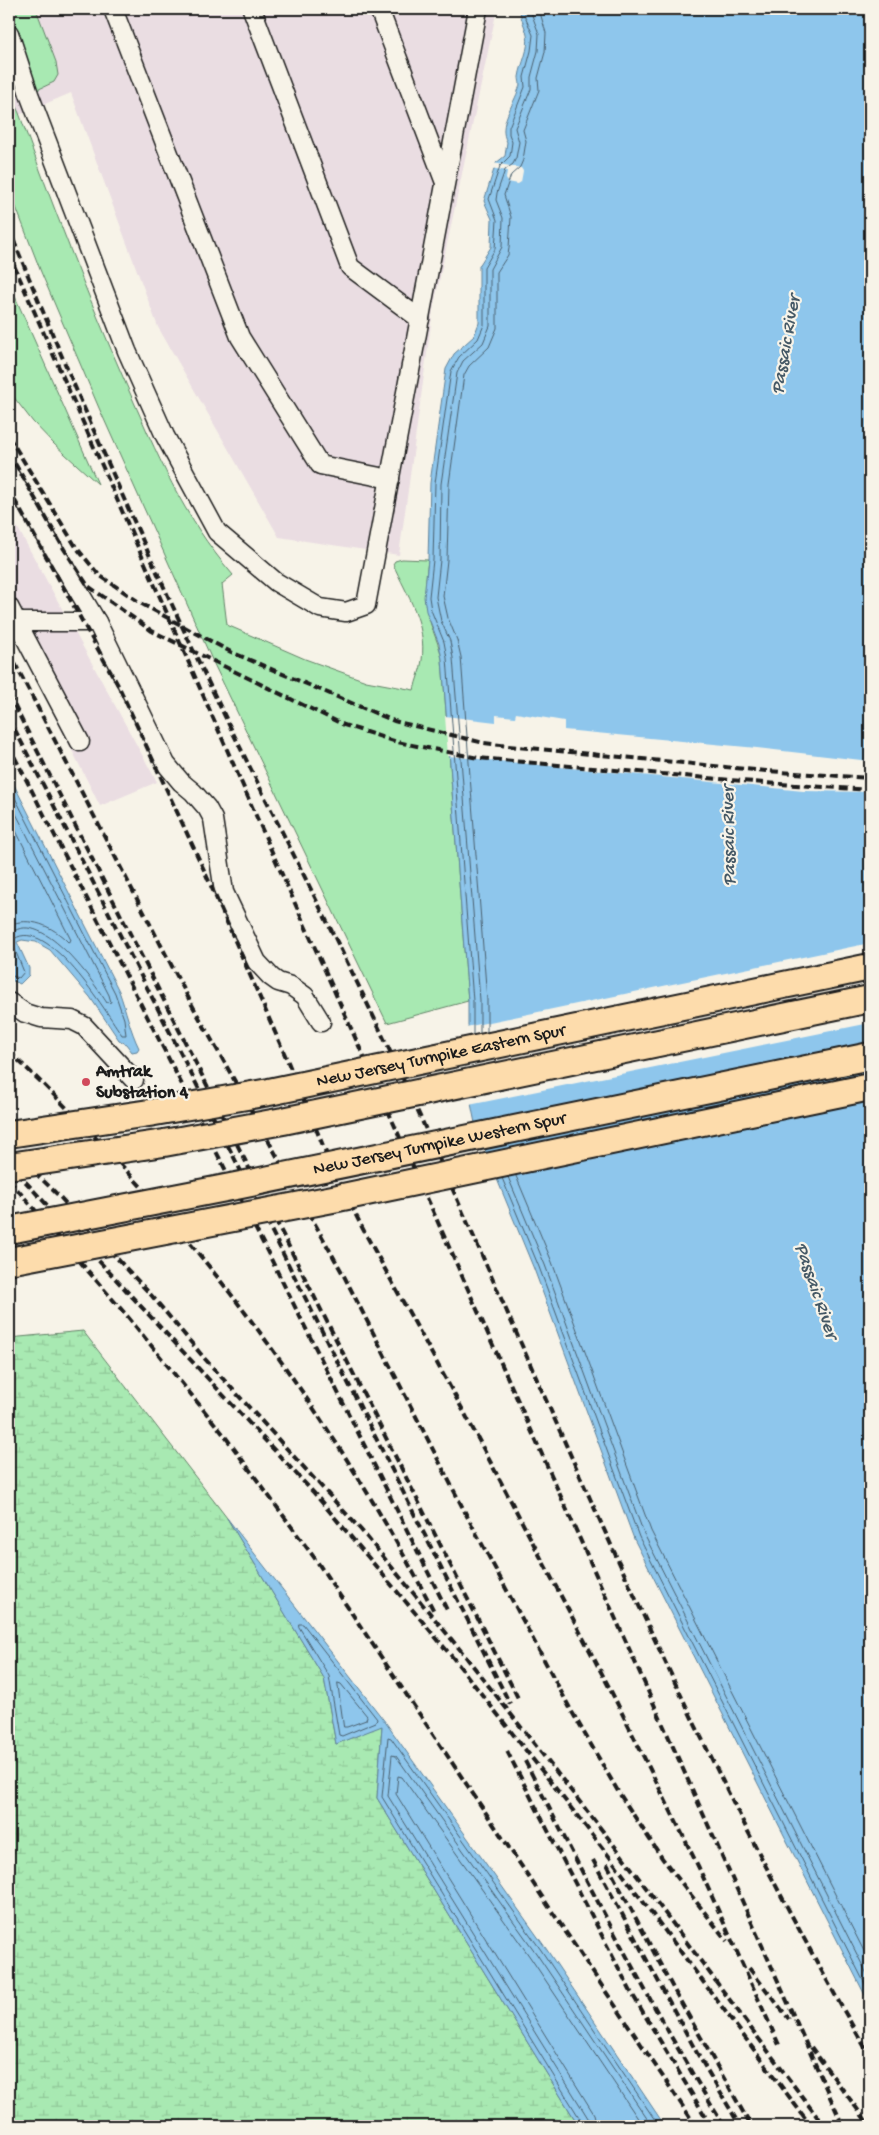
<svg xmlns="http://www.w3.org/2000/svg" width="879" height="2135" viewBox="0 0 879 2135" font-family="'Gochi Hand',sans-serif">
	<defs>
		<pattern id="wetland-marsh" width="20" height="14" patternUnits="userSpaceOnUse" patternTransform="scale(1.25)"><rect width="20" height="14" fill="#a8e9b2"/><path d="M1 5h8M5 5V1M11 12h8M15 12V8" fill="none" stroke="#90c798"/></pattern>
	</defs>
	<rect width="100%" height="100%" fill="#f7f3e8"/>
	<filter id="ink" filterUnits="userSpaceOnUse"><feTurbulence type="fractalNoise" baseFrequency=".02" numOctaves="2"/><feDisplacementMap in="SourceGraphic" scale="10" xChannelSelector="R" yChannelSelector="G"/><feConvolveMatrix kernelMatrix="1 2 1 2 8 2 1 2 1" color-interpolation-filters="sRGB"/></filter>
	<g filter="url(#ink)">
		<!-- built -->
		<g fill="#eadde2">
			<path d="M9,9H497L433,310L399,555L279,537L158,327L71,93L14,117L9,107Z"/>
			<path d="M9,512L157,782L100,806L9,625Z"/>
		</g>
		<!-- green -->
		<g fill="#a8e9b2" stroke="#628267">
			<path d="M9,9H36L56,62L58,75L54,82L37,90Z"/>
			<path d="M9,92L19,113C52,204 87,295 126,384C157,454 182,516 233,575L222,584L227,625L305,659L366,681L414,690C416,680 421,670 422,660C427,624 407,595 393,564L395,561L402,559L428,560C425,583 423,603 431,625C435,637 440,647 442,659L468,1001L387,1023L213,662L99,408L41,272L9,189Z"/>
			<path d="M9,283L98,484L54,444L33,422L9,391Z"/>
		</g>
		<!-- wetland -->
		<path fill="url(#wetland-marsh)" stroke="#628267" d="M83,1331L227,1518L324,1678L336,1744L382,1725L377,1798L579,2126H9V1338Z"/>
		<!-- water -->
		<g fill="#8ec6ec" stroke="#608299">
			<path d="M520,9H870V2005L634,1539L534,1269L476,1128L468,1089V1001L442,659L439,644L426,611L424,597L428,560L430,483L446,369L454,354L474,336L479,323V266L491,247L492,219L484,201L496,163L505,156L507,142C497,125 514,105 519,88C521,84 519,81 519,77C521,63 530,49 527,35C525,25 520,19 520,9Z"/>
			<path d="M9,775L119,991C126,1010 130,1030 139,1048L137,1051L132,1052L126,1044L119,1040L90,997L50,950L36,942L22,940L17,942L29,968V975L20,984L9,979Z"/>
			<path d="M227,1518L386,1723L545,1947L665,2126H579L377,1798L382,1726L336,1744L324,1678Z"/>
		</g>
		<!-- pier -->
		<g fill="#f7f3e8">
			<path d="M493,163L521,168L523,171L521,182L518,184L508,182L506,179L507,171L491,168Z"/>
			<path d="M516,713L564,721V730L757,748L870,761V792L803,791L448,756L445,716L496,722V715L515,717Z"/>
			<path d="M870,943V1023L469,1105L466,1089V1027Z"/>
		</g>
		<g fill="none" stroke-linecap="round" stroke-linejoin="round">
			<!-- shore -->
			<g stroke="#4a606f" stroke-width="1">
				<path d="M9,786L115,993L124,1019L126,1035H122C106,1012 48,916 14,939L13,945L24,972L19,978L9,975"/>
				<path d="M9,800L109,995L111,1002L107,1003C93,981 39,904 9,935"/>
				<path d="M9,817L71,940L68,942C53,926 29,916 9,925"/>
				<path d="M487,1032V1000L461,657L457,640L448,618L443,596L447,560L449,484L464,375L469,366L489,347L497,328V272L508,255L509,248L511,217L504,195L511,175L520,167L523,160L526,141L523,130L539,90L538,78L545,52L546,33L539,9"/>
				<path d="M480,1034V1000L453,658L450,641L441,621L436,597L440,560L441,484L457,373L463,361L483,343L490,326V269L502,247L503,218L496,200L497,193L505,170L513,164L516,158L519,142L515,128L531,89V77L538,51L539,34L532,15L531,9"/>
				<path d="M473,1035V1001L447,658L444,642L431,610L429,597L433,560L435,483L451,371L459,357L478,339L484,325V268L495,249L497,220L489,199L500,166L510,156L512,142L509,134V127L525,87L524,77L531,51L533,35L525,17V9"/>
				<path d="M516,1176L552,1262L651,1531L870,1963"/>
				<path d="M508,1177L545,1265L644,1534L870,1980"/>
				<path d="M502,1178L539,1267L639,1537L870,1994"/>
				<path d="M299,1624H303L377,1719L376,1722L342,1736L339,1735L329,1676L299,1627Z"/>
				<path d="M338,1683L341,1684L367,1716L366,1720L347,1727H344Z"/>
				<path d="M583,2126L582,2122L382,1797L388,1737L391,1738L541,1950L659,2126"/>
				<path d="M590,2126L588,2118L388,1796L392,1755L396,1756L536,1953L652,2126"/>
				<path d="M597,2126L594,2114L396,1794L398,1776L402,1777L530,1957L643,2126"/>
			</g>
			<!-- minor casing -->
			<g stroke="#1c1c1c" stroke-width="21">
				<g id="minor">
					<path d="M113,9L240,337L320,465L390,479"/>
					<path d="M252,9L350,267L420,319"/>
					<path d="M379,9L444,180"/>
					<path d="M9,33L29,94L127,351L165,436L217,532L276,582L320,608L346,612L366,605C404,406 439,207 478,9"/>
					<path d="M9,474L97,622"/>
					<path d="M9,607L80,742"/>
					<path d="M17,622H97L166,764L181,782L193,792L207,808L213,819L224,892L257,962L271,977L278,982L291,986L305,996L321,1022"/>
					<path d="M9,1002L25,1013L41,1018L72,1020L84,1026L134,1080"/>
				</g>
			</g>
			<!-- minor -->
			<use href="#minor" stroke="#f7f3e8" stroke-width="18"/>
			<!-- rail -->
			<g stroke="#1c1c1c" stroke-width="4" stroke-dasharray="8 4" stroke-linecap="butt">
				<path d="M9,229C65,367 125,504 188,639C265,804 353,965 427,1132C567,1443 697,1760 870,2056"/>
				<path d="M9,254L276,861L843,2126"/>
				<path d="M9,437L76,547L99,575L142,604L231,652L394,721L484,743L508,746L766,771L870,778"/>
				<path d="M9,453L64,549L88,586L152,631L344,725L397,742L478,758L765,783L870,790"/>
				<path d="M9,490L119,687L204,870L285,1055L335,1174L365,1233L464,1412L609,1687L699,1868L780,2047"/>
				<path d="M9,652L191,1003L343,1274L467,1516L572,1712L619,1793L662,1858L727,1941"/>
				<path d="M9,695L519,1700"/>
				<path d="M9,718L268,1224L510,1704"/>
				<path d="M9,746L270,1257L447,1610"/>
				<path d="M9,1052C37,1077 63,1104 90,1132C228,1274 343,1437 435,1613"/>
				<path d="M9,1147L59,1196L152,1296L205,1359L361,1530L462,1652L620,1853L824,2126"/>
				<path d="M9,1164L314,1493L454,1659L612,1860L811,2126"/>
				<path d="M9,1180L128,1317L224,1435L316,1560L696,2126"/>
				<path d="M507,1751L631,1992L711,2126"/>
				<path d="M525,1761C589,1885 651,2008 724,2126"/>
				<path d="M593,1860L697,2053L740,2126"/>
				<path d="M607,1864L674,1990L751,2126"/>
				<path d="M749,1968L789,2019"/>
				<path d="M811,2047L870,2126"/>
			</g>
			<!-- highway-bridge casing -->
			<g stroke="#1c1c1c" stroke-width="30" stroke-linecap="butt">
				<g id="highway-bridge">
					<path id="s1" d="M9,1134L149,1113L269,1092L870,967"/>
					<path d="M9,1166L164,1143L283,1121L870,999"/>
					<path id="s2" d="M9,1230L241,1185L870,1056"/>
					<path d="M9,1261L338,1198L870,1087"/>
				</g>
			</g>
			<!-- highway-bridge -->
			<use href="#highway-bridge" stroke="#fddcac" stroke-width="26"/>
		</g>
	</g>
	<!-- markers -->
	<circle fill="#d1495b" stroke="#f7f3e8" stroke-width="2" cx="86" cy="1082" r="5"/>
	<g text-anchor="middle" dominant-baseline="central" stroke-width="4.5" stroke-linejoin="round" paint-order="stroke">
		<!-- street labels -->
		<g font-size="18" fill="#1c1c1c" stroke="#f7f3e8">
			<text stroke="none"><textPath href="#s1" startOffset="439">New Jersey Turnpike Eastern Spur</textPath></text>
			<text stroke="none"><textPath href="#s2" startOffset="439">New Jersey Turnpike Western Spur</textPath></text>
		</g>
		<!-- poi labels -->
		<g font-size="18" font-weight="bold" fill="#1c1c1c" stroke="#f7f3e8" text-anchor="start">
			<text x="96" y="1072">Amtrak<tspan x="96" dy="21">Substation 4</tspan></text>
		</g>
		<!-- water labels -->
		<g font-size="19" font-style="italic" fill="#445865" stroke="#f7f3e8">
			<text transform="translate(787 345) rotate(-80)">Passaic River</text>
			<text transform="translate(730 836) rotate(-91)">Passaic River</text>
			<text transform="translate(815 1291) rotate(71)">Passaic River</text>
		</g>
	</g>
	<!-- margin -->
	<rect width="879" height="2135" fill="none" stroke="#f7f3e8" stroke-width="30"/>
	<rect x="15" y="15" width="849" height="2105" fill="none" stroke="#1c1c1c" stroke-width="2" filter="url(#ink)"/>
</svg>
